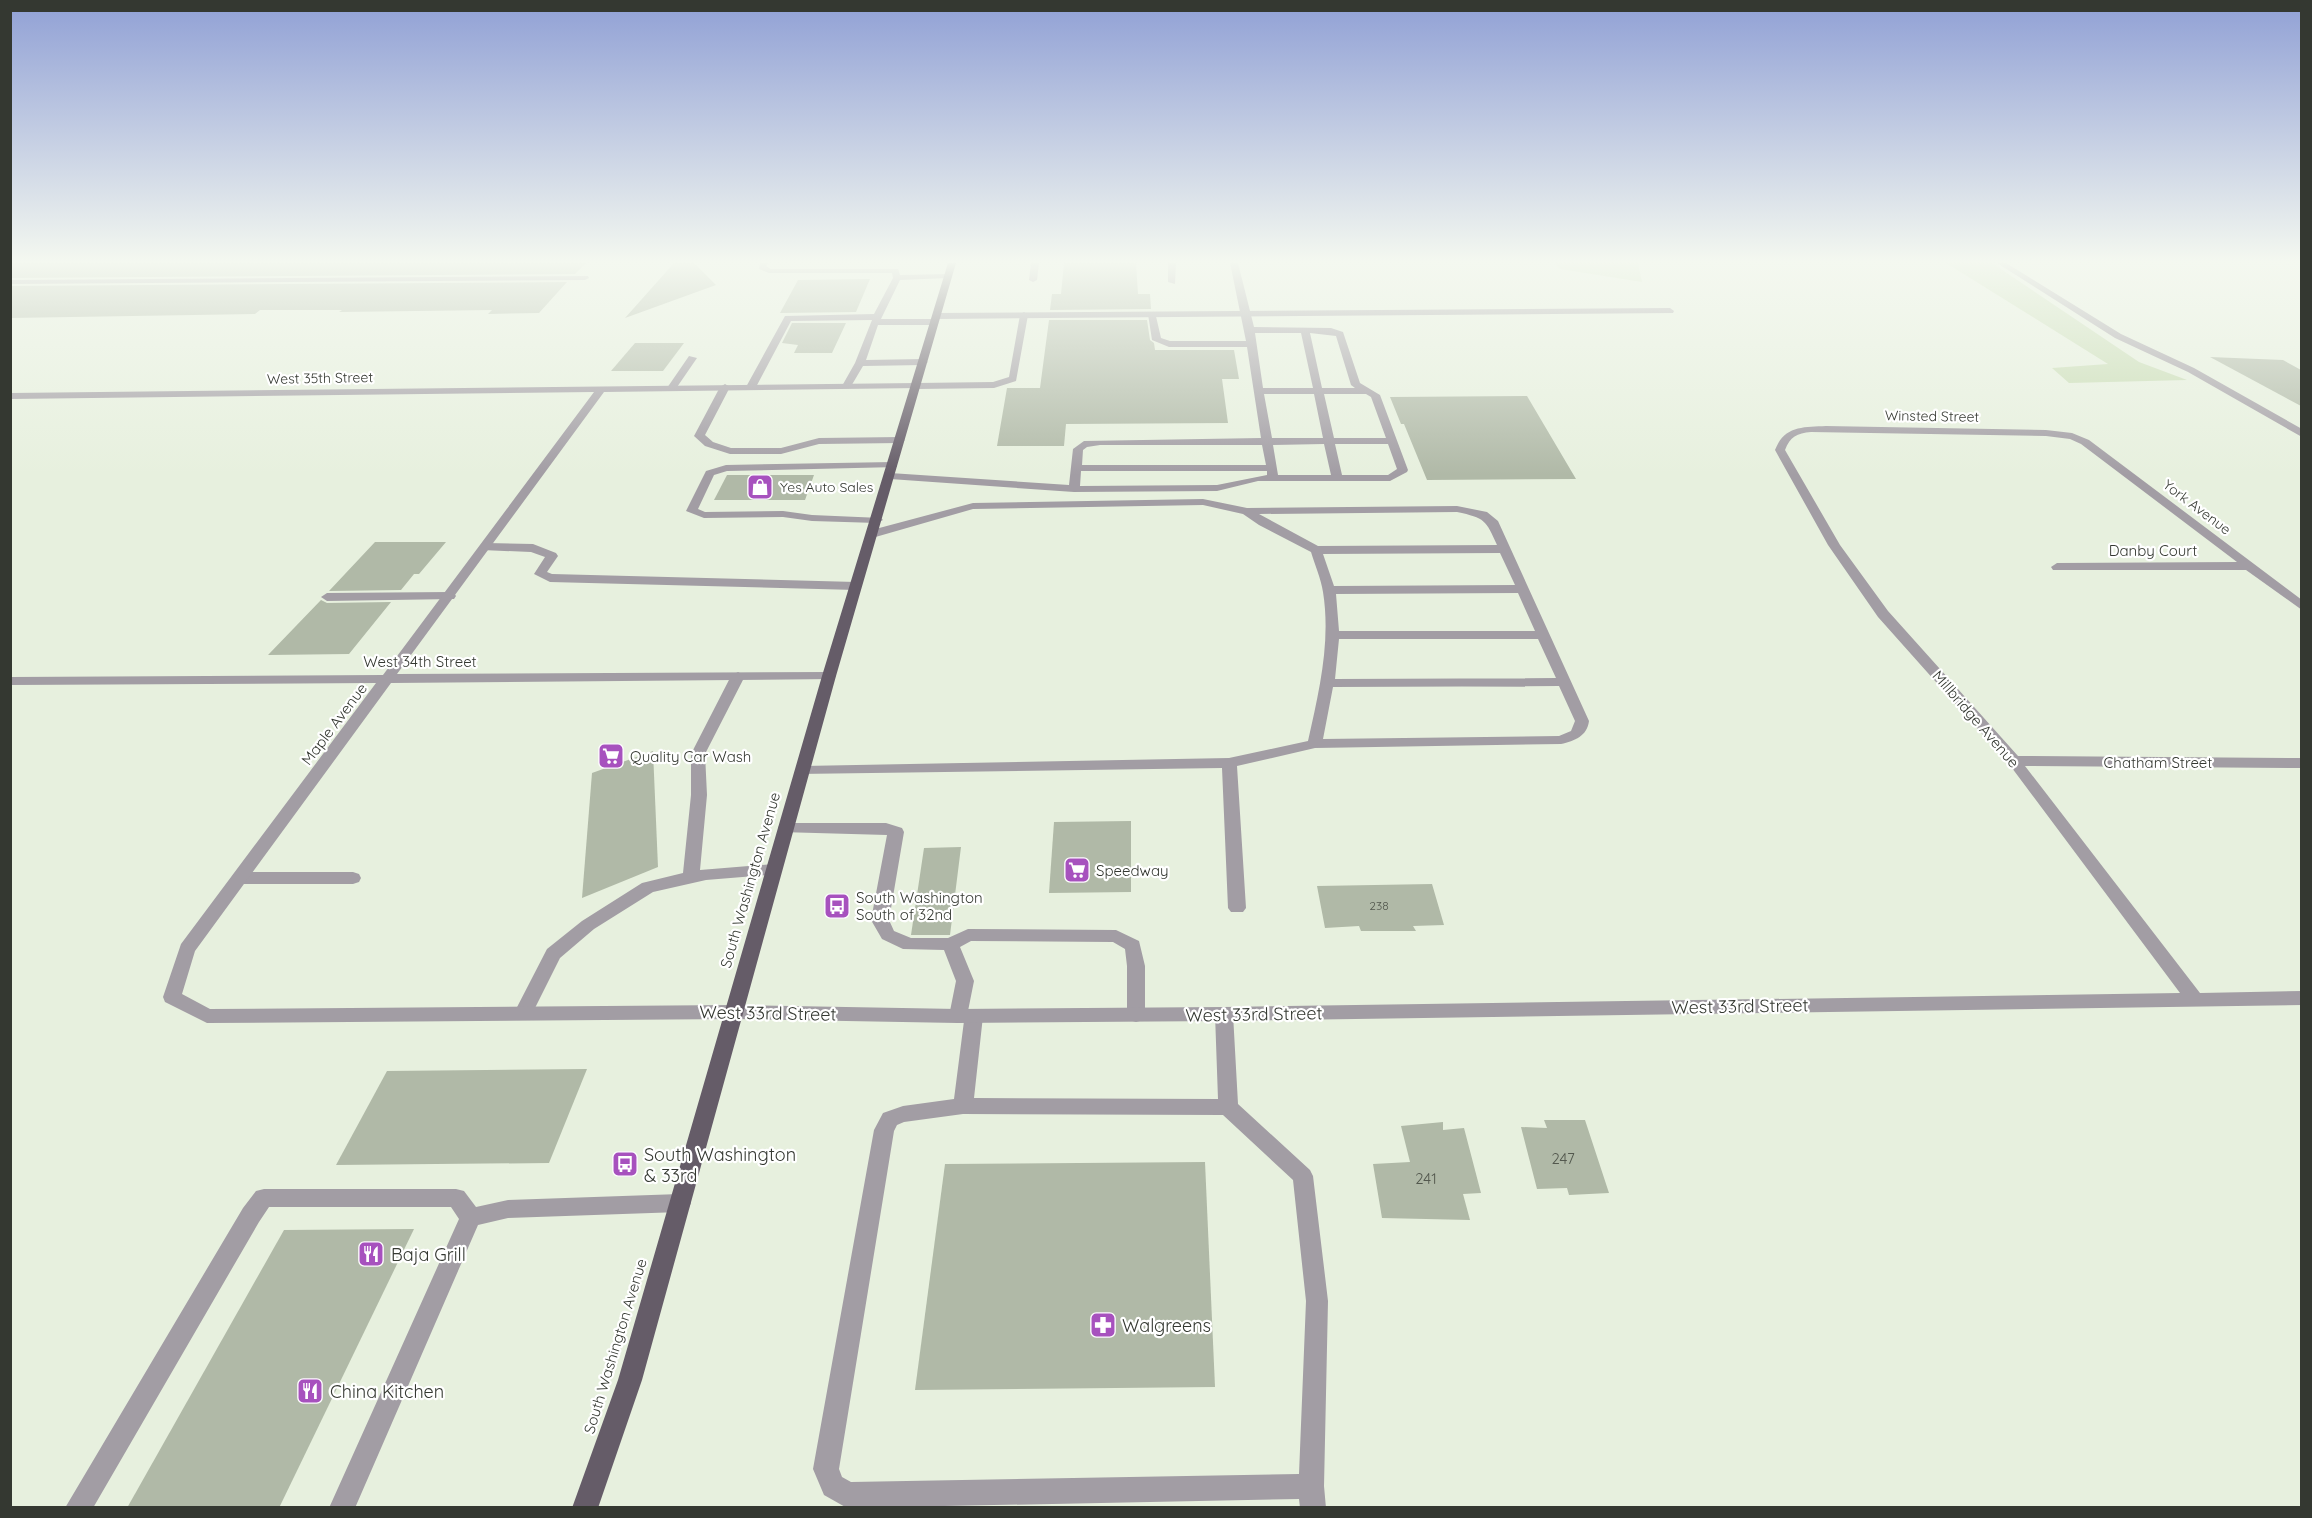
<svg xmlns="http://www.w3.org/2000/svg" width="2312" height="1518" viewBox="0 0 2312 1518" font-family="Quicksand,sans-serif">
	<rect width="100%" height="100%" fill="#e7f0de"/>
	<!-- green -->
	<g fill="#c7dbb2">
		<path d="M1554,263H1638L1642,282L1560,269Z"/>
		<path d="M1946,263H1992L2139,362L2187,380L2069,383L2052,368L2108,364Z"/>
	</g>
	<!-- building -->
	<g fill="#b0b9a7">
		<path d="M10,263H586L575,274L10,278Z"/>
		<path d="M674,263H694L716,285L625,318Z"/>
		<path d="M1064,263H1136L1138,294H1150L1151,309L1050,310L1052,294H1061Z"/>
		<path d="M870,279L856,312L780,313L798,280Z"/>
		<path d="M567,282L539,313L488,314L492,310L339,312L342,310H260L255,314L10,318V286Z"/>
		<path d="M1049,320H1147L1150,340L1154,343L1155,350H1234L1239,379H1222L1228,423L1066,424L1064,446H997L1007,388H1040Z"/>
		<path d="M792,323H846L832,353H794L798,345L782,343Z"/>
		<path d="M635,343H684L663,371H611Z"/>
		<path d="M2210,357L2283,360L2301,370V406Z"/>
		<path d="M1527,396L1576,479L1427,480L1404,424H1401L1390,397Z"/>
		<path d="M727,475H814L805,500H714Z"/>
		<path d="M375,542H446L419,574H414L401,590L329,591Z"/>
		<path d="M321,600L327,603L391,602L349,654L268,655Z"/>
		<path d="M653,751L658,867L582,898L592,773Z"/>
		<path d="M1131,821V892L1049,893L1054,822Z"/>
		<path d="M961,847L950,935H911L924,848Z"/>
		<path d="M1432,884L1444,925L1413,926L1416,931H1361L1359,926L1325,928L1317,886Z"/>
		<path d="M587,1069L549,1163L336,1165L387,1071Z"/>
		<path d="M1544,1120H1585L1609,1193L1569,1195L1567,1188L1537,1189L1521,1127L1547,1128Z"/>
		<path d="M1443,1122V1130L1464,1128L1481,1193L1463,1194L1470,1220L1382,1218L1373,1164L1410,1162L1401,1126Z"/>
		<path d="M1205,1162L1215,1387L915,1390L945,1164Z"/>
		<path d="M414,1229L279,1508H127L284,1230Z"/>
	</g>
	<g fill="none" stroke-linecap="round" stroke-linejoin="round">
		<!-- lane -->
		<g fill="#a29da4" fill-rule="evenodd">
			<path d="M760,263H768L766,266L771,269H898L900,275L951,274L952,276L948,278L900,280L881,319H934L938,322L934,325H878L866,360L923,359L928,362L923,365L863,366L850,388H844L842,386L855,363L872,320L791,321L756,387L748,389L746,387L785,316L874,314L893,278L892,273H769L759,269Z"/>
			<path d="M1031,263H1039L1037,280L1033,282L1029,280Z"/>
			<path d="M1168,263H1176L1175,284L1168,282Z"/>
			<path d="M1230,263H1238L1254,327L1331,328L1343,332L1360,383L1380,395L1408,470L1407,472L1390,481H1258L1217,491L1074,492L890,479L885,476L890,473L1069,485L1073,449L1084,441L1261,438L1247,347H1169L1152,340L1148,314L1155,312L1161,338L1170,341H1246ZM1255,333H1301L1313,388H1263ZM1310,333L1336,336L1351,385L1355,388H1322ZM1264,394H1314L1323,438H1272ZM1324,394H1366L1371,397L1386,438H1334ZM1324,444L1331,475H1278L1273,445ZM1335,444H1388L1397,469L1388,475H1342ZM1100,445H1262L1266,465H1082L1083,450L1087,447ZM1081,471H1267V475L1217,485L1080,486Z"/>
			<path d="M1024,312L1028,315L1016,381L994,388L917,389L912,386L917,383L993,382L1009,377L1020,315Z"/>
			<path d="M689,356L697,358L675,390H669L667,388Z"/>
			<path d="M725,384L730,387L705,435L713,442L731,448H781L819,438L900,437L905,440L900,443L819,444L781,454H730L705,446L694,436L720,387Z"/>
			<path d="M893,462L897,463V467L727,471L714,475L698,509L705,512L783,511L812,515L881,518L883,520L877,523L812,521L783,517L704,518L686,511L706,471L726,465Z"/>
			<path d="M1203,499L1247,508L1457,506L1487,512L1498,521L1589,721C1587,736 1575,741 1561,744L1315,748L1237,766L1246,908L1243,912H1231L1228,908L1222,768L798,774L795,771L798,768L803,766L1229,758L1308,741C1319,692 1331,642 1323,592C1321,579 1315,565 1311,552L1259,525L1243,514L1203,505L973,509L872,538L866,534L868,531L973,503ZM1457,512C1485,518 1486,520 1497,545L1318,546L1259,514ZM1500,553L1515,585L1334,586L1323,554ZM1518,593L1535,631H1339L1336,594ZM1339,639H1538L1556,678L1335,679ZM1559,686L1575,721L1571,731L1559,736L1323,739L1333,687Z"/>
			<path d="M486,543L533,544L556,553L558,556L547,572L552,574L856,582L862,586L856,590L550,582L534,574L545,557L531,552L482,550L480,547Z"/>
			<path d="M450,592L454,593L456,596L454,599L327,601L321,597L327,593Z"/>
			<path d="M738,672L745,676L705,754L707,795L700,870L774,864L780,866L782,870L780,874L706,880L653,892L594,929L560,958L530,1018L523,1020L516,1018L514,1013L547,949L582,921L642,883L683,873L691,795V754L731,676Z"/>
			<path d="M786,823H886L902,828L904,832L889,920L894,931L911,938H948L968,929L1116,930L1139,941L1145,966V1015L1143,1020L1136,1022L1129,1020L1127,1015V966L1125,949L1113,942L971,941L960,947L974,981L968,1011L974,1009L981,1011L983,1016L974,1098L1218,1099L1215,1014L1217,1009L1224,1007L1231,1009L1233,1014L1238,1104L1310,1170L1313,1176L1328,1301L1324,1486L1326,1508H1300L1299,1499L847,1508L824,1495L813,1469L874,1130L883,1113L903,1106L954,1099L964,1021L958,1023L951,1021L949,1016L956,981L944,950L903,949L882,939L871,920L887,835L780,832L778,828L780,824ZM963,1114L1223,1115L1293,1180L1306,1301L1299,1474L851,1482L842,1477L839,1469L894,1131L897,1125L904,1122Z"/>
			<path d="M240,872H353L359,874L361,878L359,882L353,884H240L234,882L232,878L234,874Z"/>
			<path d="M264,1189H456L464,1191L476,1207L508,1200L680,1194L688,1196L691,1203L688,1210L680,1212L508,1218L478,1225L355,1508H329L459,1219L451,1207H269L259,1222L93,1508H65L243,1208L256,1191Z"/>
		</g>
		<!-- street -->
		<g fill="#a29da4" fill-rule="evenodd">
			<path d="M1997,263H2006L2121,334L2194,368L2302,429V437L2188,372L2115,338Z"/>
			<path d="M588,276L589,278L585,280L10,284V280Z"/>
			<path d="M1670,308L1674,311L1673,313L936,319L932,316L936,313Z"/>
			<path d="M917,383L920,384V388L604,392L397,674L829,672L836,676L834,679L391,683L195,951L182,994L210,1009L734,1005L958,1009L1224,1007L2180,993L2009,764L1878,617L1828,545L1775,450C1784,426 1803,427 1826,426L2046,430L2072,433L2089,440L2302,600V610L2246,570H2053L2051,567L2057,563L2237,562L2081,444L2070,439L2046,436L1811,432C1797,433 1790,437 1785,450L1840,545L1888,611L2018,756L2302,758V768L2025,766L2200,993L2302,991V1005L1224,1021L958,1023L734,1019L207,1023L165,1002L163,997L181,944L376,683L10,685V677L383,675L594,392L10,399V393Z"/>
		</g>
		<!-- primary -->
		<path fill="#655c68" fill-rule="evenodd" d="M948,263H956L836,676L642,1380L598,1508H572L618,1380L822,676Z"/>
	</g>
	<!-- sky -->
	<linearGradient id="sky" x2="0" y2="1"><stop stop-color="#90a0d5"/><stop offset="0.55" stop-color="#f4f8f0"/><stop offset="1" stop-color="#f4f8f0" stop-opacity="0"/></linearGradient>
	<rect width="2312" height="475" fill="url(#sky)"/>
	<!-- icons -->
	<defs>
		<g id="shop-square" transform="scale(1.35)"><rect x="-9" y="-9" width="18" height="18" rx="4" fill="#a751be" stroke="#fff"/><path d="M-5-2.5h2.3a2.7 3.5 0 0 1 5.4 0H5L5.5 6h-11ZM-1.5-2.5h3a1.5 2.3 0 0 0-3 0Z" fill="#fff"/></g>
		<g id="supermarket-square" transform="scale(1.35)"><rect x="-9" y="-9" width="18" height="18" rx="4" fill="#a751be" stroke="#fff"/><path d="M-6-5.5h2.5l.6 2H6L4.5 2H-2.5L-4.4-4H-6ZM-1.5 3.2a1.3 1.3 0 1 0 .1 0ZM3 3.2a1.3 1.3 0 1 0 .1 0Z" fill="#fff"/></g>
		<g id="bus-square" transform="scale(1.35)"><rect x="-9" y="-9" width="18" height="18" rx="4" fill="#a751be" stroke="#fff"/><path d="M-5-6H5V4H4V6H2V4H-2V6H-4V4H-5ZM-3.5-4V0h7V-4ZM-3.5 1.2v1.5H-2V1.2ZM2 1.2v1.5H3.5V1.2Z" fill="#fff"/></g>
		<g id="restaurant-square" transform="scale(1.35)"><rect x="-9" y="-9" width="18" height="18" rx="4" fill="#a751be" stroke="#fff"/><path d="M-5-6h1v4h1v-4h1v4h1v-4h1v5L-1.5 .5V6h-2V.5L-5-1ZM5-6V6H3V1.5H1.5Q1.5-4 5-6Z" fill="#fff"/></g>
		<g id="pharmacy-square" transform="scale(1.35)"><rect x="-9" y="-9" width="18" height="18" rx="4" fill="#a751be" stroke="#fff"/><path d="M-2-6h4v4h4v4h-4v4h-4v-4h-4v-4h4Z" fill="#fff"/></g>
	</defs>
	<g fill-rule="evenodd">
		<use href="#shop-square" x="760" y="487"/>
		<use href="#supermarket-square" x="611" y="756"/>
		<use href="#supermarket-square" x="1077" y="870"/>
		<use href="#bus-square" x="837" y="906"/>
		<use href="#bus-square" x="625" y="1164"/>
		<use href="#restaurant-square" x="371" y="1254"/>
		<use href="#pharmacy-square" x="1103" y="1325"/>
		<use href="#restaurant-square" x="310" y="1391"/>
	</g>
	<g text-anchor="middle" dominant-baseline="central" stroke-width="4.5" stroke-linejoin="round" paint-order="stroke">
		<!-- number labels -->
		<g font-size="12" fill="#53584e">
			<text x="1379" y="905">238</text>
		</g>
		<!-- far-street labels -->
		<g font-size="14" fill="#343831" stroke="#fff">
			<text transform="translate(320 378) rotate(-1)">West 35th Street</text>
			<text transform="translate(1932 416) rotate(1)">Winsted Street</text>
			<text transform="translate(2197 507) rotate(37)">York Avenue</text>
		</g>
		<!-- far-poi labels -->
		<g font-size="14" fill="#343831" stroke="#fff" text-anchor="start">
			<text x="780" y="487">Yes Auto Sales</text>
		</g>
		<!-- street labels -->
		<g font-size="15" fill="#343831" stroke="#fff">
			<text x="2153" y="550">Danby Court</text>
			<text x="420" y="661">West 34th Street</text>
			<text transform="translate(1976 719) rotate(49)">Millbridge Avenue</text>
			<text transform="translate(334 724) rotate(-53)">Maple Avenue</text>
			<text x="2158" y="762">Chatham Street</text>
			<text transform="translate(750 880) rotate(-74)">South Washington Avenue</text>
			<text transform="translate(615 1346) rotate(-73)">South Washington Avenue</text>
		</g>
		<!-- poi labels -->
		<g font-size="15" fill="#343831" stroke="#fff" text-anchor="start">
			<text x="630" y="756">Quality Car Wash</text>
			<text x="1096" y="870">Speedway</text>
			<text x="856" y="897">South Washington<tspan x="856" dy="17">South of 32nd</tspan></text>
		</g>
		<!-- near-number labels -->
		<g font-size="15" fill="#53584e">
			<text x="1563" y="1158">247</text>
			<text x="1426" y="1178">241</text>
		</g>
		<!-- near-street labels -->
		<g font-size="18" fill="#343831" stroke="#fff">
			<text transform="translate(1740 1006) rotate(-1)">West 33rd Street</text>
			<text transform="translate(768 1013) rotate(1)">West 33rd Street</text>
			<text transform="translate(1254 1014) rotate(-1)">West 33rd Street</text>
		</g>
		<!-- near-poi labels -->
		<g font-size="18" fill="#343831" stroke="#fff" text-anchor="start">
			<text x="644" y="1154">South Washington<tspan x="644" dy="21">&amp; 33rd</tspan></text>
			<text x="391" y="1254">Baja Grill</text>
			<text x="1122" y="1325">Walgreens</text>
			<text x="330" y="1391">China Kitchen</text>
		</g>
	</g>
	<!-- border -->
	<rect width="2312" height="1518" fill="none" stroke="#343831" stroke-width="24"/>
</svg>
